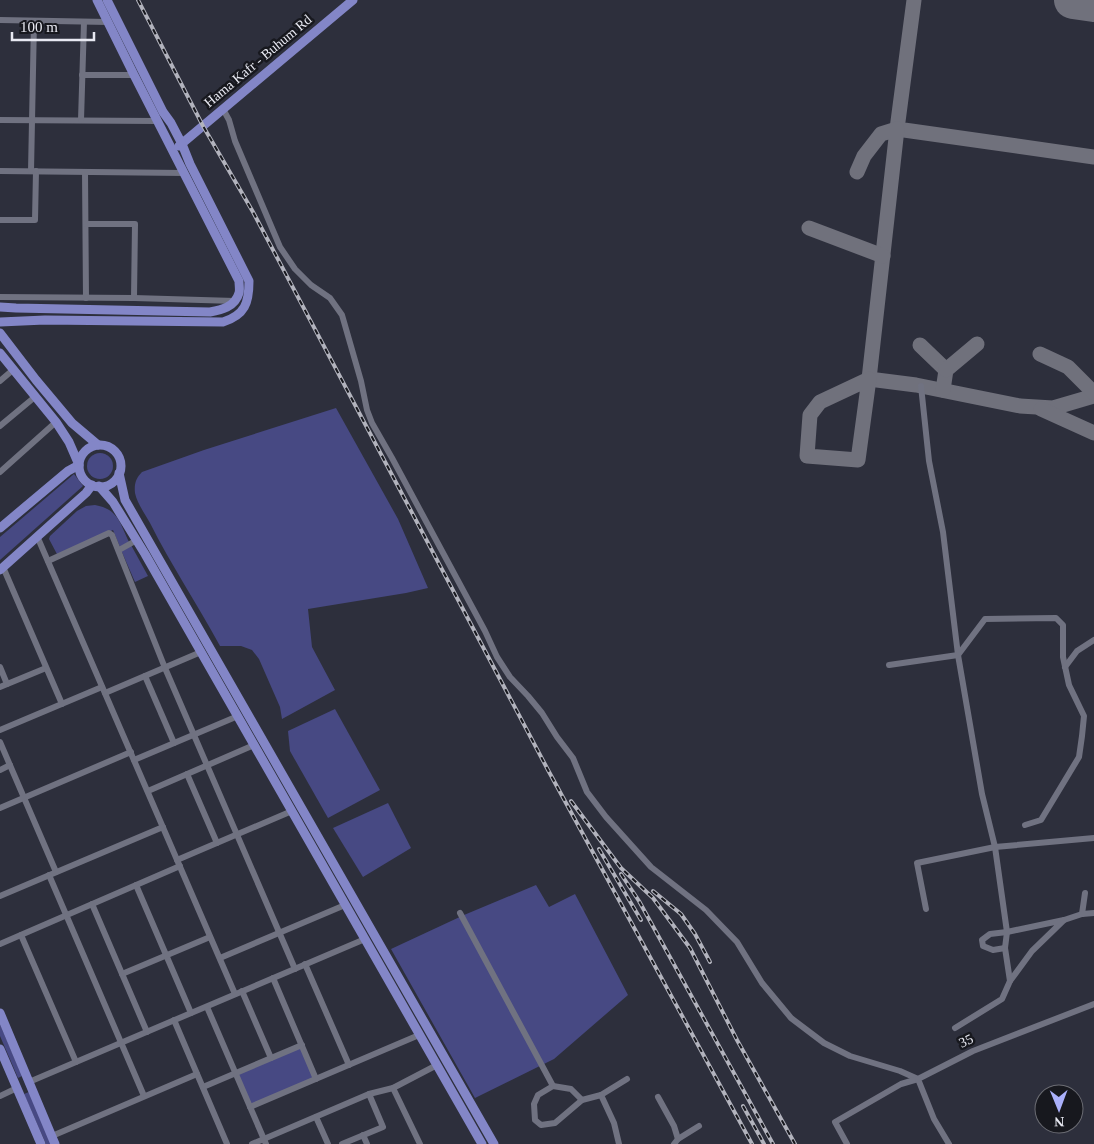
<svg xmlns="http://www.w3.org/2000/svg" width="1094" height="1144" viewBox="0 0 1094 1144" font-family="'Times New Roman',serif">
	<rect width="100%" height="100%" fill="#2d2f3c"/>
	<!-- green -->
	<g fill="#474983">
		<path d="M336,408L398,519L428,588L406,593L308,609L312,647L335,690L282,719L280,707L259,659L252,650L241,646H220C198,605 171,565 150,523C145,514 137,503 135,493C134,484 136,478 142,472L204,450Z"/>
		<circle cx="100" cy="466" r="13"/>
		<path d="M74,474L83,486L0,560V537Z"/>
		<path d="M95,505C118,509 120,523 129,542L120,547L113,530L58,556L49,539L50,536L77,511L86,506Z"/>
		<path d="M131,545L148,576L135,582L121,550Z"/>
		<path d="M335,709L380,790L328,818L290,751L288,731Z"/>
		<path d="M388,803L411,848L363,877L333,828Z"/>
		<path d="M536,885L549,907L575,894L628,995L554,1059L475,1098L391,949L464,915Z"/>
		<path d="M0,1024L22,1076L18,1078L0,1036Z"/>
		<path d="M302,1045L316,1079L250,1107L236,1073Z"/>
		<path d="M29,1092L51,1144H46L24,1094Z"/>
	</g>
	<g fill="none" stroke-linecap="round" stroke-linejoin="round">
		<!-- taxiway -->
		<g stroke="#70717c" stroke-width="15">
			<path d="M914,0L897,129L1094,157"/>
			<path d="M857,172L864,156L881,134L897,129L869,379L916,385L1020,406L1053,408L1094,396"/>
			<path d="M809,228L883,256"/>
			<path d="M920,345L946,370L943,390"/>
			<path d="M1040,354L1068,367L1094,393"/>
			<path d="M946,370L977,344"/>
			<path d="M869,379L858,460L807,456L810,415L820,402Z"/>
			<path d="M1041,409L1094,433"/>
		</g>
		<!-- runway -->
		<path stroke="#70717c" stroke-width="38" d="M1073,0L1094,3"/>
		<!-- minor -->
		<g stroke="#707281" stroke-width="6">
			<path d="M0,20L108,22"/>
			<path d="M82,75H134"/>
			<path d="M223,109L229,120L235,141L280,247L295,269L311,285L330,298L342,315L361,381L367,410L372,423L392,458L485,631L497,657L510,677L528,696L542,713L557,737L573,758L587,792L606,817L651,867L706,910L737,942L762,983L791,1018L824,1043L850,1056L900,1071L918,1079"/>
			<path d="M0,120L157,121"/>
			<path d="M81,120L84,22"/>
			<path d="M0,171L184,173"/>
			<path d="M31,171L34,21"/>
			<path d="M85,172L86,298"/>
			<path d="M0,220H35L36,171"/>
			<path d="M86,224H135L134,298"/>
			<path d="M0,297L134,298L235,301"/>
			<path d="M0,381L14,369"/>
			<path d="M921,386L929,461L943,532L958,655L982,794L995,847L1007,932L1005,948L1010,981L1002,999L955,1028"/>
			<path d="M0,426L36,396"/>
			<path d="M0,472L56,422"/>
			<path d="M37,536L235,994"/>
			<path d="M119,550L137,540"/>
			<path d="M48,561L109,533L112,535L165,668L295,969"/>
			<path d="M3,567L62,704"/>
			<path d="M889,665L958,655L985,619L1056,618L1063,625V657L1069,685L1084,716L1082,736L1079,757L1041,820L1025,825"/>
			<path d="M0,667L7,684"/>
			<path d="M1065,667L1077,651L1094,640"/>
			<path d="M145,676L174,743"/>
			<path d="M0,687L46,668"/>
			<path d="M105,693L201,652"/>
			<path d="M0,730L102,687"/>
			<path d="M0,742L56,872"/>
			<path d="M134,760L238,716"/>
			<path d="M0,770L10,765"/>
			<path d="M187,774L217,843"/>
			<path d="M148,791L254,745"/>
			<path d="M0,808L131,752"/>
			<path d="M177,860L292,811"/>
			<path d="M49,875L144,1096"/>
			<path d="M136,885L191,1013"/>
			<path d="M0,896L163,827"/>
			<path d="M92,904L147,1032"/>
			<path d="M926,909L917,863L995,847L1094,838"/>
			<path d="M460,913L553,1086L538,1095L534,1104L535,1120L541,1125L555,1123L582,1100L601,1095L627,1079"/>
			<path d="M1082,914L1085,893"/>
			<path d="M1064,920L1082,914L1094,913"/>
			<path d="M21,935L76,1062"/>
			<path d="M0,944L180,866"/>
			<path d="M1005,948L993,950L983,946L982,940L990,934L1007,932L1064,920L1032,951L1010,981"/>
			<path d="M220,958L345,905"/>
			<path d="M305,964L349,1065"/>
			<path d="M122,974L210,937"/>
			<path d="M273,978L316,1079"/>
			<path d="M242,991L271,1058"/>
			<path d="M207,1007L266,1144"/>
			<path d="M174,1020L227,1144"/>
			<path d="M29,1082L365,939"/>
			<path d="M553,1086L571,1089L582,1100"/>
			<path d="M203,1087L302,1045"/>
			<path d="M393,1088L420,1144"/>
			<path d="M601,1095L614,1123L619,1144"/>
			<path d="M0,1096L17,1088"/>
			<path d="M658,1097L674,1126L678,1139"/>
			<path d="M250,1107L419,1035"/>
			<path d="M316,1117L328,1144"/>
			<path d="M363,1135L367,1144"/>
			<path d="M52,1136L197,1074"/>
			<path d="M252,1144L369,1094L393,1088L437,1065"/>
			<path d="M342,1144L383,1127L369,1094"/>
			<path d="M674,1144L678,1139L699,1126"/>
			<path d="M847,1144L835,1122L901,1084L918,1079"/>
			<path d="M949,1144L934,1119L918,1079L973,1051L1094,1004"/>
		</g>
		<!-- major -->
		<g stroke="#8386c7" stroke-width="9">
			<path d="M179,146L353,0"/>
			<path d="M0,307L16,308L210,312C221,310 235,307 239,293C240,290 239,285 239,281L134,75L97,0"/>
			<path d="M0,322L45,320L223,322C245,315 249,303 249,281L190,164L182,144L171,123L163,112L107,0"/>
			<path d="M0,333L36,380L72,423L98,445"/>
			<path d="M0,353L56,422L69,442L79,465L68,471L0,528"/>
			<circle cx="100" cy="466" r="21"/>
			<path d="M119,473L125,500L494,1144"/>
			<path d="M99,486L113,502L145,554L482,1144"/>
			<path d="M0,570L86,493L92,485"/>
			<path d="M0,1013L55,1144"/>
			<path d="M0,1049L41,1144"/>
		</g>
		<!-- rail casing -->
		<g stroke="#b2b3bd" stroke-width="4">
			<g id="rail">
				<path d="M138,0L203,126L253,212L548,770L752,1144"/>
				<path d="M571,801L621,868L653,898L690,948L737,1040L795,1144"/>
				<path d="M599,849L641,920"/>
				<path d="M621,874L639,901L773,1144"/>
				<path d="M653,891L681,914L695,934L710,962"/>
				<path d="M743,1106L764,1144"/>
			</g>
		</g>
		<!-- rail -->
		<use href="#rail" stroke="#17181e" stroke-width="2" stroke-dasharray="5.5" stroke-linecap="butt"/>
	</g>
	<g text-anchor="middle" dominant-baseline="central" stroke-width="5" stroke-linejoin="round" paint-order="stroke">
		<!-- street labels -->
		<g font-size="14" fill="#e8e9f2" stroke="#17181e">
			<text transform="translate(258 61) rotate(-40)">Hama Kafr - Buhum Rd</text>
			<text transform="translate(966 1041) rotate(-25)">35</text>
		</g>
	</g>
	<!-- north arrow -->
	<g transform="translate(1059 1109) rotate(179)"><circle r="24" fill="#17181e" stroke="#6b6c73"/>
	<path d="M0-4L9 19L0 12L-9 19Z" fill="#aab0fb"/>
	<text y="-8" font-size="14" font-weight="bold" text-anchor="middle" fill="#e8e9f2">N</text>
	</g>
	<!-- scale -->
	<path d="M12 32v8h82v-8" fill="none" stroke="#e8e9f2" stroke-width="2.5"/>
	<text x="20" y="32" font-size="15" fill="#e8e9f2" stroke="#17181e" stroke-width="4" paint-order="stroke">100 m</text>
</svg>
